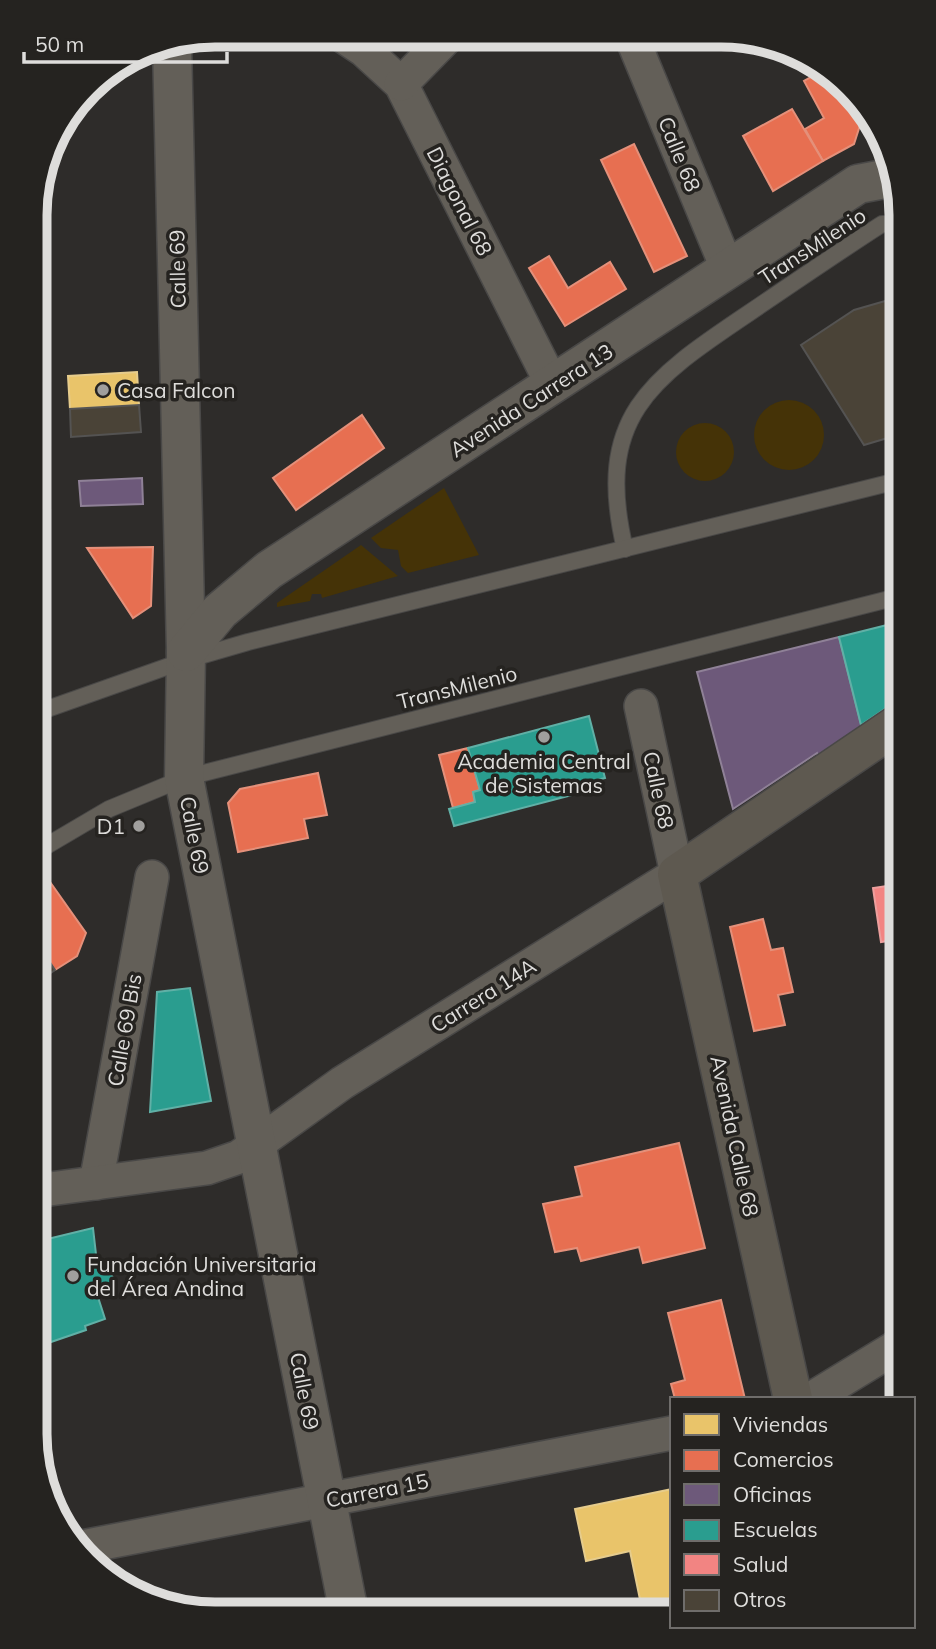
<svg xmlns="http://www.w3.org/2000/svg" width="936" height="1649" viewBox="0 0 936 1649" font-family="Mulish,sans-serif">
	<rect width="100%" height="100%" fill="#2e2c2a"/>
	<!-- green -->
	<g fill="#453307">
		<circle cx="789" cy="435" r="35"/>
		<circle cx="705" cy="452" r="29"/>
		<path d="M444,488L479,555L408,573L401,566L398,550L381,548L371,538Z"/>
		<path d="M361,545L398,576L322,598L321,594H312L310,601L277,607V603Z"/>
	</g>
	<!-- homes -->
	<g fill="#e9c46a" stroke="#e6cc8c" stroke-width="2">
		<path d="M137,372L139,405L70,409L68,376Z"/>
		<path d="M672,1489V1614H643L630,1551L586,1561L575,1509Z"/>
	</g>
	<!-- shops -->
	<g fill="#e76f51" stroke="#e4907a" stroke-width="2">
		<path d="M822,71L839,80L863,116L854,144L823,161L805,129L824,118L804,81Z"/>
		<path d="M792,109L823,161L773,191L743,136Z"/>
		<path d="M634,144L687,256L654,272L601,160Z"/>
		<path d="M549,256L568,288L610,262L626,289L565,326L529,268Z"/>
		<path d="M362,415L384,448L296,510L273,478Z"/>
		<path d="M153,547L151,606L133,618L87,548Z"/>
		<path d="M468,748L480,790L473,792L475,802L453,808L439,755Z"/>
		<path d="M318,773L327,815L304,819L308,838L238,852L228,803L240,789Z"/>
		<path d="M43,872L86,933L77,956L55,970L36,941V877Z"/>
		<path d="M763,919L771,950L783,948L793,992L778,995L785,1025L754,1031L730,927Z"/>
		<path d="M679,1143L705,1248L643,1263L639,1247L581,1261L577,1248L555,1252L543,1204L582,1196L575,1167Z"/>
		<path d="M721,1300L745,1399H675L671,1384L685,1380L668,1313Z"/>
	</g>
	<!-- offices -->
	<g fill="#6d597a" stroke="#8f8197" stroke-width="2">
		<path d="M142,478L143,504L81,506L79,481Z"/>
		<path d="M839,637L863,732L819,760L817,753L733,809L697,672Z"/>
	</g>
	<!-- schools -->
	<g fill="#2a9d8f" stroke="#60b0a6" stroke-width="2">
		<path d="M891,624L901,664V698L861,725L839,637Z"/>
		<path d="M589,716L605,778L593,781L595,789L454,826L449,809L475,802L473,792L480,790L468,748Z"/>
		<path d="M190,988L211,1101L150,1112L157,992Z"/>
		<path d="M93,1228L97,1263L107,1260L116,1288L97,1294L105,1319L85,1326L86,1330L51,1342L35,1320V1242Z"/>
	</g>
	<!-- health -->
	<path fill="#f28482" stroke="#ec9f9d" stroke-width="2" d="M901,884V939L881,942L873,888Z"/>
	<!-- building -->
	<g fill="#4a4337" stroke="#545352" stroke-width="2">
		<path d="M892,299L901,340V434L864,445L801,345L854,310Z"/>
		<path d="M139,405L141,432L71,437L70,409Z"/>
		<path d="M901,621V664L891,624Z"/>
		<path d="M36,941L55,970L36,983Z"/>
	</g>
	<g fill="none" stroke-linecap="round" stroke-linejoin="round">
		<!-- service casing -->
		<g stroke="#494847" stroke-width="18">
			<g id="service">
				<path d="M625,549C594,418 649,380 749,313C793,283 837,253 882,224H901"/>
				<path d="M36,713L186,660L248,642L901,480"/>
				<path d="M36,852L109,809L184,778L901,596"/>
			</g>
		</g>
		<!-- minor casing -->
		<g stroke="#494847" stroke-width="36">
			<g id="minor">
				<path d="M343,36L364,50L401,84L553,386"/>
				<path d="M632,38L728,270"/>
				<path d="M401,84L448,36"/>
				<path d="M96,1183L152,877"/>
				<path d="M35,1191L207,1168L239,1157L342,1083L677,874L641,706"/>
				<path d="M811,1399L901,1344"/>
				<path d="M82,1547L672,1433"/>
			</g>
		</g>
		<!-- tertiary casing -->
		<g stroke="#494847" stroke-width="41">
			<g id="tertiary">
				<path d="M172,44L186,652L184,778L349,1613"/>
				<path d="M186,652L220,611L269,570L858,184L895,177"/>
			</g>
		</g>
		<!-- secondary casing -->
		<g stroke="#494847" stroke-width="41">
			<path id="secondary" d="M793,1399L677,874L901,722"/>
		</g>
		<!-- service -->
		<use href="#service" stroke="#635f58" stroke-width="16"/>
		<!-- minor -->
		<use href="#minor" stroke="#635f58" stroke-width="33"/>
		<!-- tertiary -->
		<use href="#tertiary" stroke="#635f58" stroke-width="38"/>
		<!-- secondary -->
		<use href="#secondary" stroke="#5e5950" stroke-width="38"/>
	</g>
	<!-- markers -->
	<g fill="#a09f9d" stroke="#252320" stroke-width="2.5">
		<circle cx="103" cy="390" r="7"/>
		<circle cx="544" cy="737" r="7"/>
		<circle cx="139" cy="826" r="7"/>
		<circle cx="73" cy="1276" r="7"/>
	</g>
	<g text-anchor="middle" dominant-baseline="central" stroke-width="7" stroke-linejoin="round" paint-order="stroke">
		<!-- street labels -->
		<g font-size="21" fill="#dedddb" stroke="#252320">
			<text transform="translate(680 154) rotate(68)">Calle 68</text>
			<text transform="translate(460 201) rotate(63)">Diagonal 68</text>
			<text transform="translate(812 246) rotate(-33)">TransMilenio</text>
			<text transform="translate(177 269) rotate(-91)">Calle 69</text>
			<text transform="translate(531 400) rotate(-33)">Avenida Carrera 13</text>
			<text transform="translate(457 687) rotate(-14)">TransMilenio</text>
			<text transform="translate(659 790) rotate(78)">Calle 68</text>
			<text transform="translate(195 835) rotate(79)">Calle 69</text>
			<text transform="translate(483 995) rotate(-32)">Carrera 14A</text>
			<text transform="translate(124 1030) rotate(-80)">Calle 69 Bis</text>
			<text transform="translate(735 1136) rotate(78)">Avenida Calle 68</text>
			<text transform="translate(305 1391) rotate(79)">Calle 69</text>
			<text transform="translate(377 1490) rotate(-11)">Carrera 15</text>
		</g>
		<!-- poi labels -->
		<g font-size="21" fill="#dedddb" stroke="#252320" text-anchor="start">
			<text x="117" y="390">Casa Falcon</text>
			<text x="544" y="761" text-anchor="middle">Academia Central<tspan x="544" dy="24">de Sistemas</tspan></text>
			<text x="125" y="826" text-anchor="end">D1</text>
			<text x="87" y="1264">Fundación Universitaria<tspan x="87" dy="24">del Área Andina</tspan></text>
		</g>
	</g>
	<!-- crop -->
	<path d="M0 0H936V1649H0ZM215 47H721A168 168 0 0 1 889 215V1434A168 168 0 0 1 721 1602H215A168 168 0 0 1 47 1434V215A168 168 0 0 1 215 47Z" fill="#252320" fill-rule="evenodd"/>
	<path fill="none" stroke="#dedddb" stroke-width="9" d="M215 47H721A168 168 0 0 1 889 215V1434A168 168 0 0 1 721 1602H215A168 168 0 0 1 47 1434V215A168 168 0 0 1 215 47Z"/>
	<!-- legend -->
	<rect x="670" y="1397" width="245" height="231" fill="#252320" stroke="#6f6d6b" stroke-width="2"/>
	<rect x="684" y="1414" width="35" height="21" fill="#e9c46a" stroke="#6f6d6b" stroke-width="2"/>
	<text x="733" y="1432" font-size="21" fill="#dedddb">Viviendas</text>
	<rect x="684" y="1450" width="35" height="21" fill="#e76f51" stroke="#6f6d6b" stroke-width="2"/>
	<text x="733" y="1467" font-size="21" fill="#dedddb">Comercios</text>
	<rect x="684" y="1484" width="35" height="21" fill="#6d597a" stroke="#6f6d6b" stroke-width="2"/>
	<text x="733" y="1502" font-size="21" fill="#dedddb">Oficinas</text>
	<rect x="684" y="1520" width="35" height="21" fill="#2a9d8f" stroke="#6f6d6b" stroke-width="2"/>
	<text x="733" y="1537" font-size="21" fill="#dedddb">Escuelas</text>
	<rect x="684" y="1554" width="35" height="21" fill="#f28482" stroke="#6f6d6b" stroke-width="2"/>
	<text x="733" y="1572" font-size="21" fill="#dedddb">Salud</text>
	<rect x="684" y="1590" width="35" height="21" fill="#4a4337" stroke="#6f6d6b" stroke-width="2"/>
	<text x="733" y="1607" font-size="21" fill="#dedddb">Otros</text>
	<!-- scale -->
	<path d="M24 52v10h203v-10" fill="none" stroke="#dedddb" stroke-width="3.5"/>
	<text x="35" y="52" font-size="21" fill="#dedddb" stroke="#252320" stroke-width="5" paint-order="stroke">50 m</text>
</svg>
